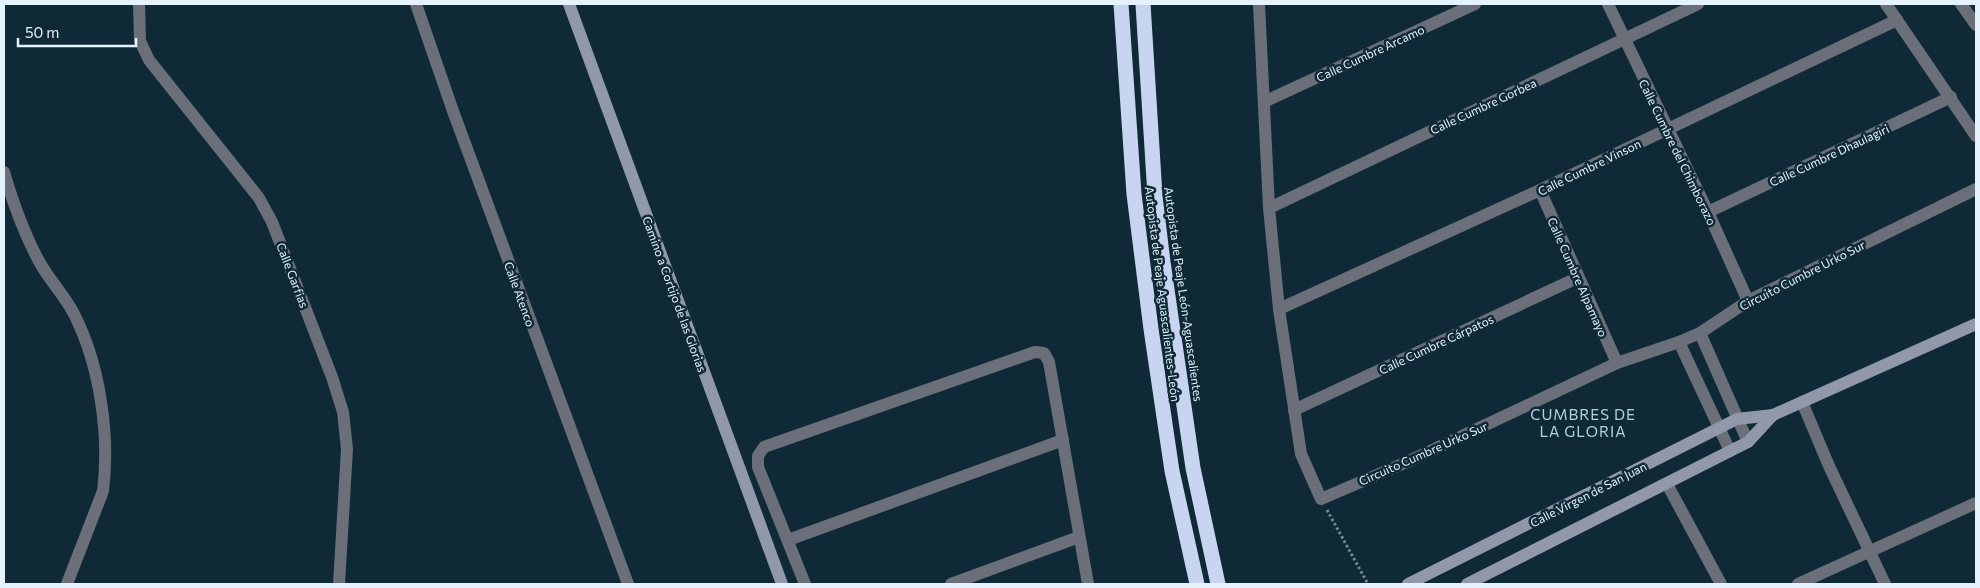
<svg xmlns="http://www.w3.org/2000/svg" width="1980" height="588" viewBox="0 0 1980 588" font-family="Commissioner,sans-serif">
	<rect width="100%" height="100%" fill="#0f2a36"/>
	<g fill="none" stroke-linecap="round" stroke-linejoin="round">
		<!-- path -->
		<path stroke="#738893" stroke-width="3" stroke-dasharray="2.5 2.5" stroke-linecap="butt" d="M1327,510L1368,584"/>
		<!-- street -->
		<g stroke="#6a6f7a" stroke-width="12">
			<path d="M139,4L140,41L149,60L259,198L272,222L332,377L343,412L347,449L339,584"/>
			<path d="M416,4L453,111L628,584"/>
			<path d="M1259,4L1269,208L1279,309L1301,454L1321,499L1407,462L1617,363L1679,342L1700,333L1748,301L1976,189"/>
			<path d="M1608,4L1708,212L1748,301"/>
			<path d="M1886,4L1976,136"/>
			<path d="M1961,4L1976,25"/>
			<path d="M1264,102L1475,4"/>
			<path d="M4,172C13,203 24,234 40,263C50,281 65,296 74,314C100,365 110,435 103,491L67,584"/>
			<path d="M1540,190L1617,363"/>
			<path d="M1269,208L1698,4"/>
			<path d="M1708,212L1951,97"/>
			<path d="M1279,309L1540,190L1897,20"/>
			<path d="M1700,333L1748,442"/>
			<path d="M1679,342L1730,451"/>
			<path d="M1802,402L1829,466L1885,584"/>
			<path d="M1294,410L1577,278"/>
			<path d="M1667,484L1721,584"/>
			<path d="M788,540L1063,440"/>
			<path d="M805,584L758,467V456L764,447L1035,352L1044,353L1049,362L1088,584"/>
			<path d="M951,584L1079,537"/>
			<path d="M1798,584L1976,503"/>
		</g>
		<!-- secondary -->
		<g stroke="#9098a9" stroke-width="12">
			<path d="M569,4L782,584"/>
			<path d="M1408,584L1737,419L1773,415L1976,324"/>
			<path d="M1467,584L1748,442L1773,415"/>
		</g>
		<!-- highway -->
		<g stroke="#c8d5f0" stroke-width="15">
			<path d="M1121,4L1134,194L1151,329L1172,471L1197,584"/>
			<path d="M1143,4L1155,196L1163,262L1193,468L1218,584"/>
		</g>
	</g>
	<g text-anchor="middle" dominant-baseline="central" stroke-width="5" stroke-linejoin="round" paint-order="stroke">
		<!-- street labels -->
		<g font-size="12" fill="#e3f2fb" stroke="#0f2a36">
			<text transform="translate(1370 53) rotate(-25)">Calle Cumbre Arcamo</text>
			<text transform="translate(1483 106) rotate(-25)">Calle Cumbre Gorbea</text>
			<text transform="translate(1678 152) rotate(64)">Calle Cumbre del Chimborazo</text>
			<text transform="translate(1829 155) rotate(-25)">Calle Cumbre Dhaulagiri</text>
			<text transform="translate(1589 167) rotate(-26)">Calle Cumbre Vinson</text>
			<text transform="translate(293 275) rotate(69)">Calle Garfias</text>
			<text transform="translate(1802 275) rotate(-27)">Circuito Cumbre Urko Sur</text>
			<text transform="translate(1578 277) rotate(66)">Calle Cumbre Alpamayo</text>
			<text transform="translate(520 294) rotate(70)">Calle Atenco</text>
			<text transform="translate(675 294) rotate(70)">Camino a Cortijo de las Glorias</text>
			<text transform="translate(1163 294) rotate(83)">Autopista de Peaje Aguascalientes-León</text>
			<text transform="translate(1184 294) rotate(82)">Autopista de Peaje León-Aguascalientes</text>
			<text transform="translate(1436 344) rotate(-25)">Calle Cumbre Cárpatos</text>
			<text transform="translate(1423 453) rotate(-24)">Circuito Cumbre Urko Sur</text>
			<text transform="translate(1588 494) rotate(-27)">Calle Virgen de San Juan</text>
		</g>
		<!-- quarter labels -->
		<g font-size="15" letter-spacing="1" fill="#b2d1e1" stroke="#0f2a36">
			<text x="1583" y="414">CUMBRES DE<tspan x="1583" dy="17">LA GLORIA</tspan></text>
		</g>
	</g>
	<!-- border -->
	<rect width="1980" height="588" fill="none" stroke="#e3f2fb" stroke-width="10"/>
	<!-- scale -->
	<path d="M18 38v8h118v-8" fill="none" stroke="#e3f2fb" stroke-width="2.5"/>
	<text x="25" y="38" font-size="15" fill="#e3f2fb" stroke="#0f2a36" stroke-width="4" paint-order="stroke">50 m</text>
</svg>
